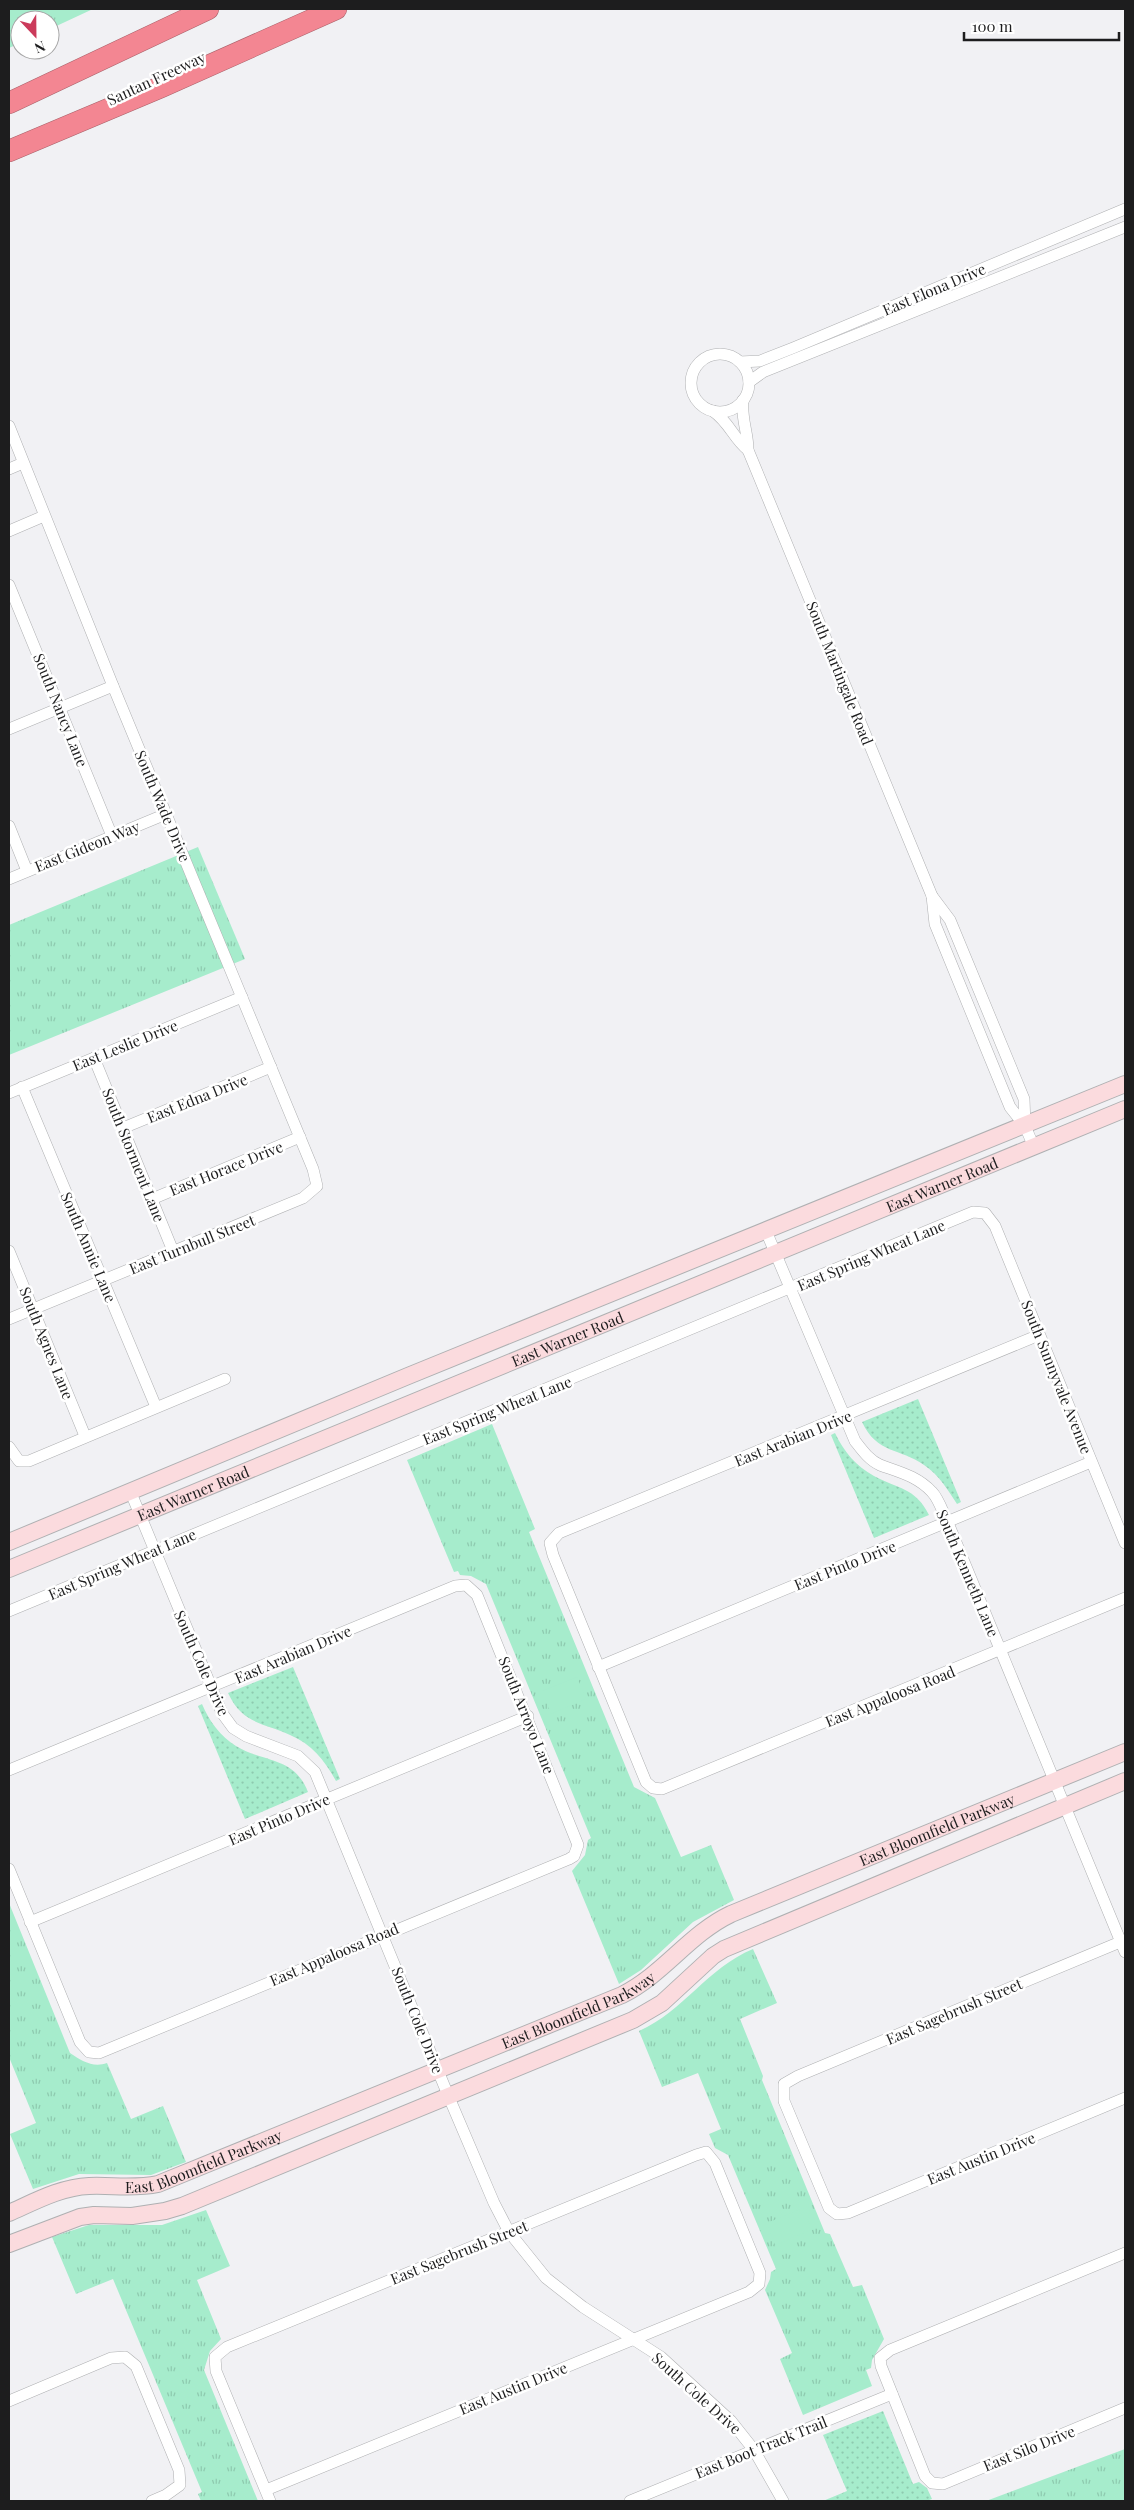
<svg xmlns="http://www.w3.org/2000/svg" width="1134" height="2510" viewBox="0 0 1134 2510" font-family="'Playfair Display',serif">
	<defs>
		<pattern id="grass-dots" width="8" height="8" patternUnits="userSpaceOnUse" patternTransform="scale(1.25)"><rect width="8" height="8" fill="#a6eccc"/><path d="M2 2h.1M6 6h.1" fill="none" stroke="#8ecaaf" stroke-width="1.8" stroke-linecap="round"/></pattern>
		<pattern id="park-tufts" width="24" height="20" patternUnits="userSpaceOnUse" patternTransform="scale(1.25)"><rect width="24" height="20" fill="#a6eccc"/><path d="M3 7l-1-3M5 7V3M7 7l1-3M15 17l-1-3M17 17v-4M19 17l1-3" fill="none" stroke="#8ecaaf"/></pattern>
	</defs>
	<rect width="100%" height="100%" fill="#f1f1f4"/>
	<!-- grass -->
	<g fill="url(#grass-dots)">
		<path d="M918,1399L961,1502L957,1504C948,1490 939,1475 924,1465C900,1448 877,1454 862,1422Z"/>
		<path d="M835,1433C844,1452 856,1466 874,1476C898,1489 915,1487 929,1515L874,1538L831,1435Z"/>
		<path d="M293,1667L340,1779L336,1781C325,1761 312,1744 290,1735C263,1722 243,1725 228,1693Z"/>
		<path d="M202,1704C209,1721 221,1737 236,1746C264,1763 294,1756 308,1792L245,1819L198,1706Z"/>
		<path d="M883,2411L913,2484L919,2482L927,2488L932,2499L926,2501H823L847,2491L823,2435Z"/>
	</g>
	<!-- park -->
	<g fill="url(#park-tufts)">
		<path d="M9,9H93L50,29V20H20V43L9,48Z"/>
		<path d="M198,847L245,959L9,1055V925Z"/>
		<path d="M492,1424L535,1529L529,1532L634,1787L655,1798L681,1857L711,1845L734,1900L693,1922L641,1970L619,1984L572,1871L585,1855L588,1840L591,1838L486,1584L471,1576L460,1575L458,1571L454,1572L407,1460Z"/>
		<path d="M9,1903L70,2053C82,2061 93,2068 107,2063L131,2119L163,2106L186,2162L151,2175L79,2174L33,2189L10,2134L36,2123L9,2057Z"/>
		<path d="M753,1949L777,2003L740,2019L763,2076L762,2080L825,2233L830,2234L853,2287L862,2285L884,2339L872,2360L871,2368L866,2370L872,2386L803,2415L780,2359L792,2353L765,2290L770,2279L771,2272L776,2269L728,2155L715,2148L709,2134L721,2129L698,2073L662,2087L639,2031C684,2011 707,1968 753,1949Z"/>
		<path d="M206,2210L230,2266L197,2280L221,2339L210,2351L204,2370L258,2501H201L198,2494L202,2492L113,2279L76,2294L52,2237L89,2225H162Z"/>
		<path d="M1125,2449V2501H986Z"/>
	</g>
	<!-- garden -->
	<g fill="#a6eccc">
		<path d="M577,1677L586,1699L551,1714L542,1691Z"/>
		<path d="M803,2208L812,2230L775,2245L767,2223Z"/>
	</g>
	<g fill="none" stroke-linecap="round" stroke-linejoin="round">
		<!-- street casing -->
		<g stroke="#afb0b2" stroke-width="12">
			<g id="street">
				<circle cx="720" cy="383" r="29"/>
				<path d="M740,362L760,361L793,348L1125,209"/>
				<path d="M749,382L763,372L1125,227"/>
				<path d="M743,400C741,419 748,432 748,450L932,896L950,920L1024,1099L1025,1126"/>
				<path d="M713,411C730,423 733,438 748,450"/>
				<path d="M9,426L113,686L313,1169L317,1186L303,1198L9,1319"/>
				<path d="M9,469L23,463"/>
				<path d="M9,531L44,516"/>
				<path d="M9,585L112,836"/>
				<path d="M9,729L113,686"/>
				<path d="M9,826L27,871"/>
				<path d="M9,879L166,814"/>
				<path d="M932,896L935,924L1010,1107L1025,1126L1034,1147"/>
				<path d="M94,1058L173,1251"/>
				<path d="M22,1087L156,1407"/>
				<path d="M9,1093L242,997"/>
				<path d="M123,1128L271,1067"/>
				<path d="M152,1199L300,1137"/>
				<path d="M766,1231L855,1441C862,1450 869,1460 880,1465C899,1472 917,1476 932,1492C939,1499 943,1513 948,1523L1125,1952"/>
				<path d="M9,1251L85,1436"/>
				<path d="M1039,1335L559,1533L550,1543L553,1555L646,1782L653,1788L662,1789L1125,1598"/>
				<path d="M9,1447L19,1461H29L225,1379"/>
				<path d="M131,1493L222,1713L233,1728L246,1736L298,1756L315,1772L448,2095L494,2203L509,2232L546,2278L583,2307L661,2357L731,2421L754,2450L783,2501"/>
				<path d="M9,1611L973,1212L985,1213L995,1226L1125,1543"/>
				<path d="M598,1667L1091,1462"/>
				<path d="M9,1770L455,1586L466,1585L477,1595L578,1845L574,1856L569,1859L99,2053L89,2052L80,2042L9,1869"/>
				<path d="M30,1922L528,1716"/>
				<path d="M1125,1940L798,2076L784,2084V2101L829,2208L837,2214L848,2213L1125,2098"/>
				<path d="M1125,2253L890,2350L880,2358L881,2366L925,2476L932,2483L943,2484L1125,2408"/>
				<path d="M9,2401L111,2358L125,2357L136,2366L179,2470L180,2485L166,2495L152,2501"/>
				<path d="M266,2490L749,2292L759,2284L760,2273L715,2163L706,2152L696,2155L227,2347L215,2357L216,2371L270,2501"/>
				<path d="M630,2501L892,2394"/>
			</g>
		</g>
		<!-- secondary casing -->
		<g stroke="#afb0b2" stroke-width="18">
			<g id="secondary">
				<path d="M9,1542L408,1376L1125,1084"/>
				<path id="s1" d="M9,1569L1125,1109"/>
				<path id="s2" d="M9,2213C34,2202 61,2187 89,2186C112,2185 134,2189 158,2184L622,1995C664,1974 689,1934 731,1914L1125,1752"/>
				<path d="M9,2244L80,2217L94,2215L132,2216L165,2211L182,2206L633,2020L662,2003L713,1956L724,1949L1125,1781"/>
			</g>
		</g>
		<!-- highway casing -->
		<g stroke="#a86169" stroke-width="22">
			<g id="highway">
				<path d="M9,103L208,9"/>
				<path d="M9,151L161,87L336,9"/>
			</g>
		</g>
		<!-- street -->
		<use href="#street" stroke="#fff" stroke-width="11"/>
		<!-- secondary -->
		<use href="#secondary" stroke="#fbdbde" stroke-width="16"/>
		<!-- highway -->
		<use href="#highway" stroke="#f38692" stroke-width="21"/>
	</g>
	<g text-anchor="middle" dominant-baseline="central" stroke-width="5" stroke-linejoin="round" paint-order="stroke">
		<!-- street labels -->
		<g font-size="15" fill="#1d1d1e" stroke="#fff">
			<text transform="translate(156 78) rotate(-25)">Santan Freeway</text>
			<text transform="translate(934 289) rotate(-23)">East Elona Drive</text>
			<text transform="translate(840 673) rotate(68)">South Martingale Road</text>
			<text transform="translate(61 710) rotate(68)">South Nancy Lane</text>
			<text transform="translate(163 806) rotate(67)">South Wade Drive</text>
			<text transform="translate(87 846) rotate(-22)">East Gideon Way</text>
			<text transform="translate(125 1045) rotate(-22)">East Leslie Drive</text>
			<text transform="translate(197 1098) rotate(-22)">East Edna Drive</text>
			<text transform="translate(134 1155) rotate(68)">South Storment Lane</text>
			<text transform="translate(226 1168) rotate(-22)">East Horace Drive</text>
			<text stroke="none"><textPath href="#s1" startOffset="1009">East Warner Road</textPath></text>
			<text transform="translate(192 1244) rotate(-22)">East Turnbull Street</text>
			<text transform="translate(89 1247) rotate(67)">South Annie Lane</text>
			<text transform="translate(871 1255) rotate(-23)">East Spring Wheat Lane</text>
			<text stroke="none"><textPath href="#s1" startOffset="604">East Warner Road</textPath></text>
			<text transform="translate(47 1343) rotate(68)">South Agnes Lane</text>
			<text transform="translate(1057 1377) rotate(68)">South Sunnyvale Avenue</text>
			<text transform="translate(497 1410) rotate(-22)">East Spring Wheat Lane</text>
			<text transform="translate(793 1438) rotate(-22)">East Arabian Drive</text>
			<text stroke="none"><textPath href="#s1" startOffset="199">East Warner Road</textPath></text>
			<text transform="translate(122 1564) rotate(-23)">East Spring Wheat Lane</text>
			<text transform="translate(845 1565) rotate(-22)">East Pinto Drive</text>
			<text transform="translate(968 1573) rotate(67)">South Kenneth Lane</text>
			<text transform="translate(293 1654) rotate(-23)">East Arabian Drive</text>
			<text transform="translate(202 1663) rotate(66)">South Cole Drive</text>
			<text transform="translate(890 1696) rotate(-22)">East Appaloosa Road</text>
			<text transform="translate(527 1715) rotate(68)">South Arroyo Lane</text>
			<text transform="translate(279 1819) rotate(-23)">East Pinto Drive</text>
			<text stroke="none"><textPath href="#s2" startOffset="1014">East Bloomfield Parkway</textPath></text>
			<text transform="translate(334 1954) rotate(-23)">East Appaloosa Road</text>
			<text stroke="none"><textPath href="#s2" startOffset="609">East Bloomfield Parkway</textPath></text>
			<text transform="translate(954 2011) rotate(-23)">East Sagebrush Street</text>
			<text transform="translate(418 2020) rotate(68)">South Cole Drive</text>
			<text transform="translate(981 2158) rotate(-22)">East Austin Drive</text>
			<text stroke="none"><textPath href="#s2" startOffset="204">East Bloomfield Parkway</textPath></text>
			<text transform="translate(459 2252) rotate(-22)">East Sagebrush Street</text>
			<text transform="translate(513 2388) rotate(-22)">East Austin Drive</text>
			<text transform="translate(697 2393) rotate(42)">South Cole Drive</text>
			<text transform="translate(761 2447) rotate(-22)">East Boot Track Trail</text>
			<text transform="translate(1029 2448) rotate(-22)">East Silo Drive</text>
		</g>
	</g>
	<!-- border -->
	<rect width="1134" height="2510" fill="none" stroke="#1d1d1e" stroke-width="20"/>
	<!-- north arrow -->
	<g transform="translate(35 35) rotate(158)"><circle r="24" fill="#ffffff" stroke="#a5a5a5"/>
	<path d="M0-4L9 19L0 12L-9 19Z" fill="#cb3b5b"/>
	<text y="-8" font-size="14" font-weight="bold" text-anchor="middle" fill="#1d1d1e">N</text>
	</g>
	<!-- scale -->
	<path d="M964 32v8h155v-8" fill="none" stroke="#1d1d1e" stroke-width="2.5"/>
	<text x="972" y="32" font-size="15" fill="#1d1d1e" stroke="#ffffff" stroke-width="4" paint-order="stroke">100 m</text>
</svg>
